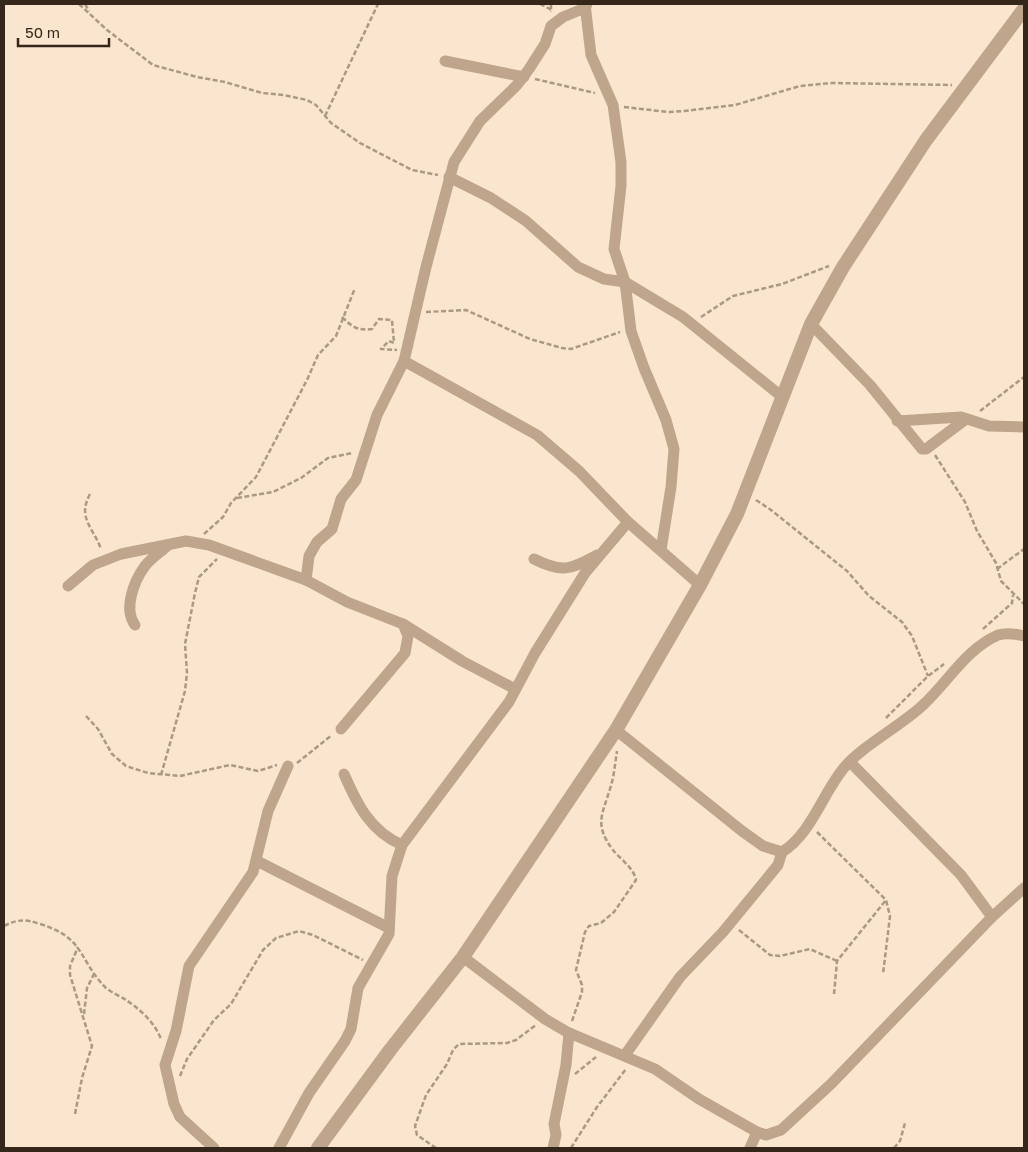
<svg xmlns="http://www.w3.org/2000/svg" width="1028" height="1152" viewBox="0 0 1028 1152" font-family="'Golos Text',sans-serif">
	<rect width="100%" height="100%" fill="#fae5ce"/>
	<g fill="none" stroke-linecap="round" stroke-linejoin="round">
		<!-- path -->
		<g stroke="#ab9985" stroke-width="2.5" stroke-dasharray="5 2.5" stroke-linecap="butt">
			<path d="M79,4L107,30L153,65L197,77L225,82L262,93L283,95L307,100L316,105L331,123L360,143L412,170L438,175"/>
			<path d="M85,4L89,11"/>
			<path d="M540,4L552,10"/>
			<path d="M551,4V12"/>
			<path d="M535,79L595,93"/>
			<path d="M624,107L668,112L684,111L735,105L800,86L832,83L952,85"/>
			<path d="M325,116L378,4"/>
			<path d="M426,312L466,310L530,339L562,348L571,349L620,332"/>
			<path d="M342,317C352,327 358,331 372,329L379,319L392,320L394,343L389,341L381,349L397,350"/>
			<path d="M701,317L733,296L782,284L829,266"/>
			<path d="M980,411L1024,377"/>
			<path d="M935,455L965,502L977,531L996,563L1001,581L1024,604"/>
			<path d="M90,494C77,518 93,527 101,549"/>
			<path d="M237,498L273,492L301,478L328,458L352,453"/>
			<path d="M756,500L771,510L847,571L869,596L902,622L912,636L928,676"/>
			<path d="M204,534L223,517L231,503L256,477L307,380L318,355L336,336L355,288"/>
			<path d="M997,569L1024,549"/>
			<path d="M983,629L1012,603L1013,595"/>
			<path d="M86,716L98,729L112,754L126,766L148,773L180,776L230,765L258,771L277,765"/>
			<path d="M886,718L928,676L944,664"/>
			<path d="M297,763L332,735"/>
			<path d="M161,775L185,691L187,673L185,644L195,593L199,577L217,559"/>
			<path d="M817,832L886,900L890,916L883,974"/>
			<path d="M4,926C18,919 25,919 40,924C86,938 78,960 106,988C112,993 120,996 126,1000C140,1009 155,1023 161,1039"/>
			<path d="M739,930L770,955L780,956L810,949L837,961"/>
			<path d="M834,994L837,961L886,900"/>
			<path d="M84,1014L87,988L95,972"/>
			<path d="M572,1021L582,992V985L576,970L585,932L589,926L601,923L614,912L636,880C634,868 620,859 613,850C594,825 602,815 610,789C614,777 615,764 617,751"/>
			<path d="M575,1074L596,1057"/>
			<path d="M180,1076L187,1059L214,1020L231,1004L263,950L276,938L299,931L313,935L363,960"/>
			<path d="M75,1114L82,1078L92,1046L70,975V966L78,947"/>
			<path d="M436,1148L417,1135L415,1126L426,1095L447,1064L453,1050L459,1044L507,1043L516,1040L536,1025"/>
			<path d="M571,1148L597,1107L626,1069"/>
			<path d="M894,1148L900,1141L905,1123"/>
		</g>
		<!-- minor -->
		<g stroke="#bea58b" stroke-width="11">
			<path d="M585,4L591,55L613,105L621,162V186L614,249L625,282L631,331L644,368L666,420L674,449L671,487L661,550"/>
			<path d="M445,61L524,77"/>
			<path d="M449,177L491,198L526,221L578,267L604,279L625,282L683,317L781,396"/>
			<path d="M811,324L870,385L922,449H926L966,419"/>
			<path d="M404,361L537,435L579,471L628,522L700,585"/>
			<path d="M897,421L961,417L989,426L1024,427"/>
			<path d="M534,559C562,573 570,570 597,555"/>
			<path d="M306,580L309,556L317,542L332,529L341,499L356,480L377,415L404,361L426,267L454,162L480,121L517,85L529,69L545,44L551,26L563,17L585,8L587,4"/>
			<path d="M68,586L93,565L121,554L186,541L209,545L306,580L347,602L403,624L462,661L515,689"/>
			<path d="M135,625C123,609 134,581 145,566C151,558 161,552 168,545"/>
			<path d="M341,729L405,653L408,636L403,624"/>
			<path d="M616,730L742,831L763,846L782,852C811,834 822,795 843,769C860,747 901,726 923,705C948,682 966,649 998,635C1007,632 1016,634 1024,636"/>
			<path d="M344,774C357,804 370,831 402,845"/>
			<path d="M257,861L389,928"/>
			<path d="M992,917L1024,888"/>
			<path d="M463,957L545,1019L567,1032L655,1069L699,1099L757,1132L766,1135L781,1130L831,1084L992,917L961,875L850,762"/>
			<path d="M625,1055L680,977L723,932L778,865L782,852"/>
			<path d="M214,1148L180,1117L174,1104L165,1065L176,1031L189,966L253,872L268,811L288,766"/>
			<path d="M279,1148L309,1093L345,1041L351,1029L358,988L389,934L392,876L402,845L509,702L535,653L585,573L628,522"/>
			<path d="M553,1148L556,1135L554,1124L566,1065L569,1033"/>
			<path d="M750,1148L757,1132"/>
		</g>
		<!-- tertiary -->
		<path stroke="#bea58b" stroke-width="14" d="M318,1148L390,1050L463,957L616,730L700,585L737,514L811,324L843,267L926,140L1024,9"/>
	</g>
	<!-- border -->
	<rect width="1028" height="1152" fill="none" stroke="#342618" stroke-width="10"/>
	<!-- scale -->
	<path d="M18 38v8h91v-8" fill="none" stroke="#342618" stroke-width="2.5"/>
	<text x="25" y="38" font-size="15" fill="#342618" stroke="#fae5ce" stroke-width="4" paint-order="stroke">50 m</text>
</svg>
